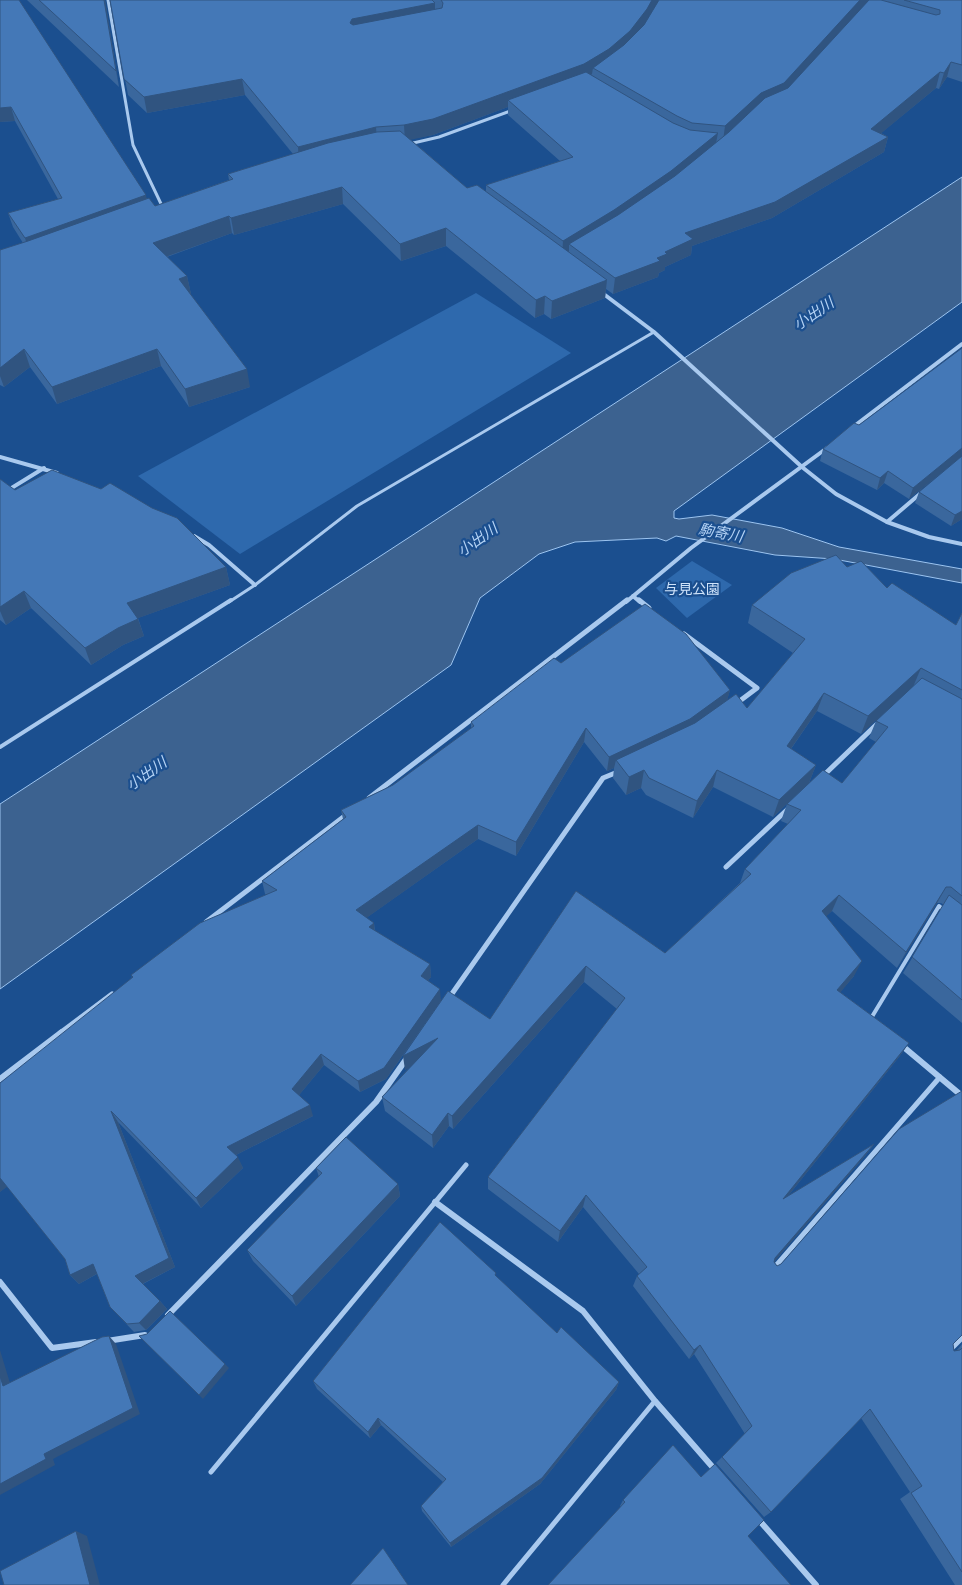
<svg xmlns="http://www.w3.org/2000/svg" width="962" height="1585" viewBox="0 0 962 1585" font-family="'Golos Text','Noto Sans JP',sans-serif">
	<rect width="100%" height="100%" fill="#1b4f8f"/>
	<!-- green -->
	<g fill="#2e69ad">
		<path d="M476,293L571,353L240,554L138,476Z"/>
		<path d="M692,561L732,585L687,618L656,588Z"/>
	</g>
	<!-- water -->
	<path fill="#3c6290" stroke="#9cc4f0" d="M962,177V302L674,511V518L679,519L712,515L782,528L839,547L962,569V583L834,559L775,555L676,536L666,541L657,538L575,542L539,554L480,598L451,665L0,989V804Z"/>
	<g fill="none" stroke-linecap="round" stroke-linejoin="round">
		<!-- lane-far2 -->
		<path stroke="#a9c9ee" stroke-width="3" d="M229,602L255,585L357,506L654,332"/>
		<!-- lane-far1 -->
		<g stroke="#a9c9ee" stroke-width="4">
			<path d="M0,747L231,600"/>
			<path d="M870,1020L939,906L945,911"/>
		</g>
		<!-- lane -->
		<g stroke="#a9c9ee" stroke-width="5">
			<path d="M774,1268L940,1077"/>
			<path d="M951,1349L962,1338"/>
			<path d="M211,1472L466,1165"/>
			<path d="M503,1585L655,1401"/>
		</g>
		<!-- street-far3 -->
		<g stroke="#a9c9ee" stroke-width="3">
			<path d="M108,0L133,145L163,208"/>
			<path d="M409,144L439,137L513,110"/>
		</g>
		<!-- street-far2 -->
		<g stroke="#a9c9ee" stroke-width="4">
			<path d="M601,292L654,332L802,467L836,494L887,522L929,537L962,544"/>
			<path d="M853,427L962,344"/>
			<path d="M0,457L57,473"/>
			<path d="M0,495L44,468"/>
			<path d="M887,522L921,493"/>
			<path d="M194,536L209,545L255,585"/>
			<path d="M633,596L640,602"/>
			<path d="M626,602L691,548L827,448"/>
		</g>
		<!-- street-far1 -->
		<g stroke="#a9c9ee" stroke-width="5">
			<path d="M639,600L649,608"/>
			<path d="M684,634L757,688L737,703"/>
			<path d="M823,776L876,725"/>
			<path d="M369,798L627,600"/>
			<path d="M726,867L789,808"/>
			<path d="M206,922L346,815"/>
			<path d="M449,998L603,778L620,771"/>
			<path d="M60,1033L112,994"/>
		</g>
		<!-- street -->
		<g stroke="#a9c9ee" stroke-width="6">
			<path d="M900,1044L962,1096"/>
			<path d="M0,1079L62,1032"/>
			<path d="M435,1202L583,1311L655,1401L716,1471"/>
			<path d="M0,1282L52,1348L96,1342"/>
			<path d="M168,1315L376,1102L407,1058"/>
			<path d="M107,1341L145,1335"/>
			<path d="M758,1519L816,1585"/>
		</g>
	</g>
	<!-- wall -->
	<g fill="#3a679d" fill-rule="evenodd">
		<path d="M0,0L147,199L155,206L229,180L228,174L293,154L245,95L147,113L128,95L110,0H962V82L947,77L939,89L936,88L881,133L888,137L884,152L772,218L692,246L691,255L665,267V270L659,273L658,277L613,294L606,289L605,298L551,319L544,314L535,318L446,246L401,261L343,204L234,235L232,233L167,257L187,276L191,294H190L250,387L189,407L161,366L57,404L30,367L4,387L0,385V250L23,243L13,227L8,213L58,199L15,121L0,122ZM508,107V115L560,161L486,185V191L467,188L410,139L433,135Z"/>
		<path d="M27,0H105L119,87Z"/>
		<path d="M859,425L962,456L909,499L884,483L877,490L820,461L823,449Z"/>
		<path d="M962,456V519L951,526L915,503L919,492Z"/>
		<path d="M0,479L15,490L226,567L230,585L138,618L144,636L123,645L91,665L31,608L6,625L0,620Z"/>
		<path d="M847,567L956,625L962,613V1023L903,973L944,905L941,903H937L897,968L832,911L826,916L854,976L840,992L909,1043L899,1057L788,1196L874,1144L865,1156L774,1262L777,1266L953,1344L954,1351H956L962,1344V1585H955L900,1499L910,1492L861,1418L771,1512L764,1517L716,1463L745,1434L694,1354L689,1359L633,1286L637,1276L639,1274L583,1207L558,1242L488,1189V1177L617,1009L584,982L453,1129L449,1126L433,1148L385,1111L382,1097L411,1066L405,1070L421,1030L386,1079L360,1092L324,1065L299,1095L313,1116L236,1155L243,1168L201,1208L118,1122L175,1267L143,1284L160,1301L167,1309L146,1330L134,1332L110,1307L97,1274L79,1284L70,1275L65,1259L7,1186L0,1192L132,977L131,975L267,895L265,894L262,881L343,819L341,810L393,785L471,728V722L561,663L730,690L727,700L747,708L793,653L748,623L752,605ZM889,708L876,721L869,738L876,742L842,783L787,804L781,821L788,824L745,869L740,883L665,953L576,891L490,1019L441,1000L428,980L431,977L430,964L375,931L374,923L366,918L478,839L516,856L584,742L607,771L614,768L613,778L626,795L641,788L646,795L693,818L713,787L773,817L809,783L816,765L791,749L817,711L861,734Z"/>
		<path d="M316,1168L398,1184L400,1196L296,1306L253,1261L247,1250L319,1177Z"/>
		<path d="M496,1277L557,1333L619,1382L616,1390L540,1484L451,1547L422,1511L421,1506L443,1482L381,1425L370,1438L317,1389L313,1381Z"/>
		<path d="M701,1477L764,1520L621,1507L620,1506L623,1500Z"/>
	</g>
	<!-- shaded-wall -->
	<g fill="#305480">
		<path d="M104,0H105L119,87L116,71Z"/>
		<path d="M652,0H659L646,24L628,46L593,68L592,74L584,80L508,100V107L433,135L405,141L404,125Z"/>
		<path d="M860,0H871L781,98L723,141L725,126Z"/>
		<path d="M435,3V18L351,39L350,23L352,19Z"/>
		<path d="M951,62L947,77L939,89L944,73Z"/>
		<path d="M940,72L936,88L867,145L871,129Z"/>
		<path d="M242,79L245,95L147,113L144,97Z"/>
		<path d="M11,107L15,121L0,122V108Z"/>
		<path d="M376,127L377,143L299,163L298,147Z"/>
		<path d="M718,133L715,148L669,186L569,244V252L562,257L563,241Z"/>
		<path d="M888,137L884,152L772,218L692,246L691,255L665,267V270L659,273L658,277L613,294L615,278L657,258L665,252L685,233Z"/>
		<path d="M342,187L343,204L234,235L231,218Z"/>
		<path d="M146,195L149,209L29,252L25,238Z"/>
		<path d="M229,216L232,233L157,260L153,243Z"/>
		<path d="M446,228V246L401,261L400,244Z"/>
		<path d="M187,276L191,294L182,297L179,279Z"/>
		<path d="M607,280L605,298L551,319L552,301Z"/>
		<path d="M545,296L544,314L535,318L536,300Z"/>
		<path d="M24,349L30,367L4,387L0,376V368Z"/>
		<path d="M157,349L161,366L57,404L52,387Z"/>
		<path d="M247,369L250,387L189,407L185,389Z"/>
		<path d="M962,448V456L909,499L913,488Z"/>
		<path d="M888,471L884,483L877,490L880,478Z"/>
		<path d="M962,511V519L951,526L955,515Z"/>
		<path d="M226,567L230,585L133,620L127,603Z"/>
		<path d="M24,591L31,608L6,625L0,611V607Z"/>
		<path d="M138,619L144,636L123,645L91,665L85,648L118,628Z"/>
		<path d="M921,668L913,687L861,734L868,716Z"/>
		<path d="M730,690L726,705L687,733L616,760L614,768L607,771L609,757Z"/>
		<path d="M824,693L817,711L781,763L787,746Z"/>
		<path d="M586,728L584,742L516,856V842Z"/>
		<path d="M816,765L809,783L773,817L779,800Z"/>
		<path d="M644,770L641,788L626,795L629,777Z"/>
		<path d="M717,770L713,787L693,818L697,801Z"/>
		<path d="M478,825V839L358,924L356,910Z"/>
		<path d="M946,887L937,903L897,968L906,952Z"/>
		<path d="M839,895L832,911L815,927L822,911Z"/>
		<path d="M374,923L375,936L369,927Z"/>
		<path d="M862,961L854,976L830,1005L837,990Z"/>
		<path d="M430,964L431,977L422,988L421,976Z"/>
		<path d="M586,966L584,982L453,1129L452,1116Z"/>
		<path d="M440,989L441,1001L386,1079L360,1092L358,1081Z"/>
		<path d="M438,1038L439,1053L405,1070L403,1056Z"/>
		<path d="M909,1043L899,1057L776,1211L783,1199Z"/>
		<path d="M321,1054L324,1065L295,1100L292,1089Z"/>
		<path d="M310,1105L313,1116L232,1157L227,1147Z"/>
		<path d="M111,1111L118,1122L175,1267L142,1284L135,1276Z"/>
		<path d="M448,1113L449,1126L433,1148L432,1135Z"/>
		<path d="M874,1144L865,1156L768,1269L775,1258Z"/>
		<path d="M238,1157L243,1168L201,1208L196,1198Z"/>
		<path d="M0,1177L8,1186L0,1192Z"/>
		<path d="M398,1184L400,1196L296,1306L292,1296Z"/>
		<path d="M586,1195L583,1207L558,1242L560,1231Z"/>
		<path d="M93,1264L100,1272L79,1284L70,1275Z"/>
		<path d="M160,1301L167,1309L146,1330L139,1323Z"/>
		<path d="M109,1336L116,1344L140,1414L53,1459L55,1465L0,1495V1484L44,1454Z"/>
		<path d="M700,1345L694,1354L689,1359L694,1350Z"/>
		<path d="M0,1350L13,1393L3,1386L0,1376Z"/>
		<path d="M225,1364L229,1368L203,1399L199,1395Z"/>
		<path d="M619,1382L616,1390L540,1484L451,1547L450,1543Z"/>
		<path d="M378,1418L381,1425L370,1438L368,1432Z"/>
		<path d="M76,1531L87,1536L100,1585H90Z"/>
	</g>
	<!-- building -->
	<g fill="#4478b7" stroke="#305480">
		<path d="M0,0H19L146,195L25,238L8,213L62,198L11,107L0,108Z"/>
		<path d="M39,0H104L116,71Z"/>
		<path d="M110,0H432L435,3L352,19L350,23L353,25L442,8L443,3L441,0H652L647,9L630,31L609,49L584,64L433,119L404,125L376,127L298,147L242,79L144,97L124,79Z"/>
		<path d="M659,0H860L784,83L761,93L725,126L692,123L677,116L593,68L624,45L644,25Z"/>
		<path d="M869,0H881L936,15L940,14V10L904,0H962V65L951,62L944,73L940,72L871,129L888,137L775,202L685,233L693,239L665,252L667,254L657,258L660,261L615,278L569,244L618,215L675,176L729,132L765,98L788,88Z"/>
		<path d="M586,72L673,123L690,130L718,133L671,171L614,210L563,241L486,185L573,157L508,100Z"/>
		<path d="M400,131L467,188L477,185L607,280L552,301L545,296L536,300L446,228L400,244L342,187L231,218L229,216L153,243L187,276L179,279L247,369L185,389L157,349L52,387L24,349L0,368V250L28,241L149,198L155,206L233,179L228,174L328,143L377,132Z"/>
		<path d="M962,348V448L913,488L888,471L880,478L823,449L854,423L859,425Z"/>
		<path d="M962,456V511L955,515L919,492Z"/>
		<path d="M52,470L101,489L110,483L152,508L177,518L226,567L127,603L138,619L118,628L85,648L24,591L0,607V479L15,490Z"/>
		<path d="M836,555L847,567L861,561L887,588L892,583L956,625L962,613V690L921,668L868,716L824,693L787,746L816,765L779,800L717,770L697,801L649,778L644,770L629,777L616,760L695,723L736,694L747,708L805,639L752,605L791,573Z"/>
		<path d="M645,604L686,634L730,690L690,719L609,757L586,728L516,842L478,825L356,910L374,923L369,927L430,964L421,976L440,989L384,1068L358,1081L321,1054L292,1089L310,1105L227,1147L238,1157L196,1198L111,1111L169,1258L135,1276L160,1301L139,1323L127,1324L110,1307L93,1264L70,1275L65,1259L0,1178V1083L133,977L131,975L200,923L277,890L262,881L346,817L341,810L393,785L474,726L471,722L554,658L561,663Z"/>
		<path d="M922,678L962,699V896L951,887H946L906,952L839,895L822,911L862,961L837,990L909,1043L783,1199L874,1144L775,1258L774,1262L777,1266L781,1264L899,1129L962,1091V1335L953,1344L954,1351L960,1350L962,1348V1572L911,1493L922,1486L870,1409L771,1512L722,1457L752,1426L700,1345L694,1350L637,1276L647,1267L586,1195L560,1231L488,1177L625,998L586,966L452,1116L448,1113L432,1135L382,1097L438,1038L403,1056L448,991L490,1019L576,891L665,953L751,874L745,869L801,810L787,804L823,770L842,783L888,727L876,721Z"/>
		<path d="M949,895L962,905V1000L912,957Z"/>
		<path d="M346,1137L398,1184L292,1296L247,1250L322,1173L316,1168Z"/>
		<path d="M440,1222L496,1273L495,1275L557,1333L561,1327L619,1382L542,1478L450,1543L421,1506L446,1479L378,1418L368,1432L313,1381Z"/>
		<path d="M170,1311L225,1364L199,1395L139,1336L147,1334Z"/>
		<path d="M109,1336L133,1408L44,1454L46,1459L0,1484V1376L3,1386L102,1337Z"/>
		<path d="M673,1445L701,1477L715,1464L764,1520L748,1536L791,1585H548L625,1502L623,1500Z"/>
		<path d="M76,1531L90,1585H4L0,1571Z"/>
		<path d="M383,1548L408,1585H350Z"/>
	</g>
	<g text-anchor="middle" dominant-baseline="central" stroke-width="4.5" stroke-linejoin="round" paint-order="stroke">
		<!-- park labels -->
		<g font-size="14" fill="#cfe3fa" stroke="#1b4f8f">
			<text x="692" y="588">与見公園</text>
		</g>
		<!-- water labels -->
		<g font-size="15" font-style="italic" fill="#b5d3f5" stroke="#1b4f8f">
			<text transform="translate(813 313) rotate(-34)">小出川</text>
			<text transform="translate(721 532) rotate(10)">駒寄川</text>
			<text transform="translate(477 539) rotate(-35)">小出川</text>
			<text transform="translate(146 773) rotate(-35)">小出川</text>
		</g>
	</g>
</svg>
